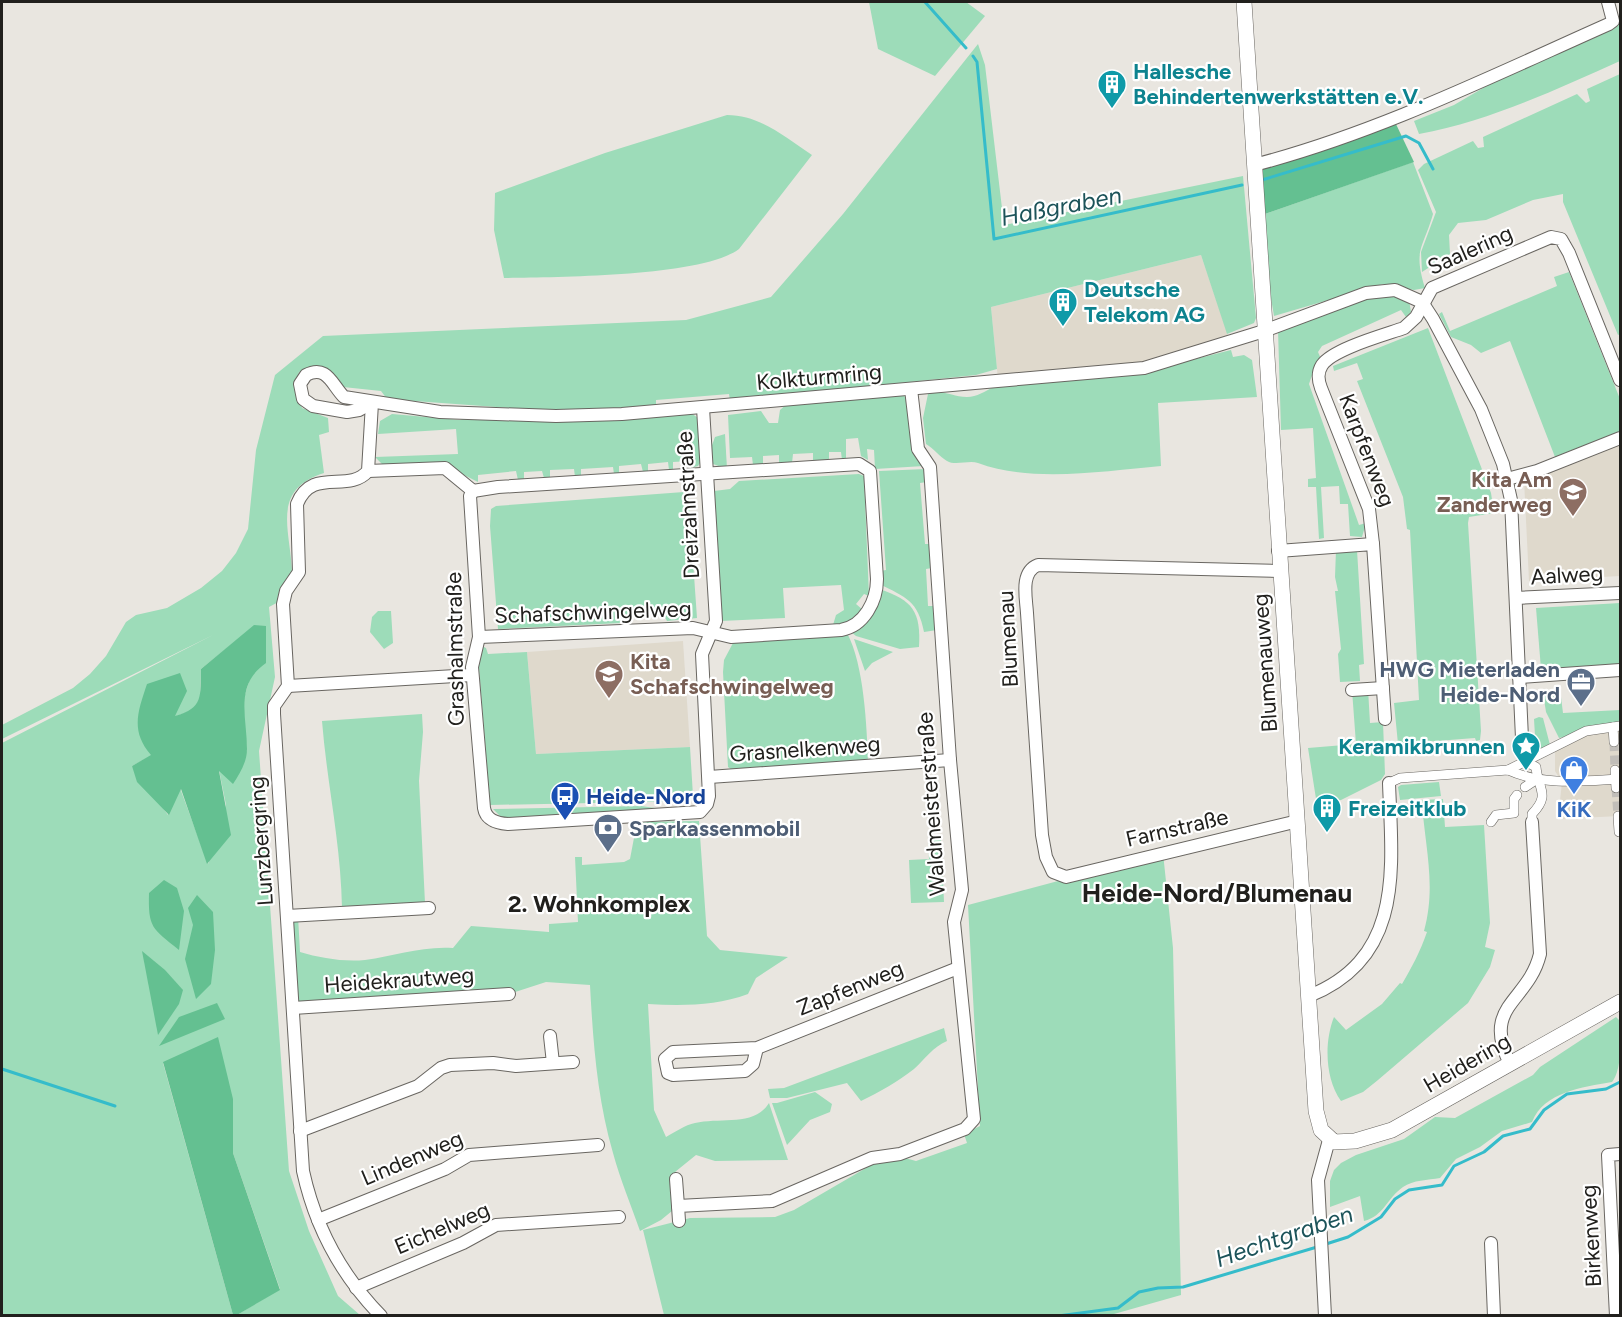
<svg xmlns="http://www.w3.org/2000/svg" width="1622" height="1317" viewBox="0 0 1622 1317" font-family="Figtree,sans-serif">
	<rect width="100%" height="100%" fill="#e9e6e0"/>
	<!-- built -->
	<g fill="#dfd9cc">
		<path d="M1201,255L1230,341L1144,367L998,380L991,307Z"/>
		<path d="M1620,443V576L1529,581L1524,480Z"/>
		<path d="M683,641L690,747L536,754L527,652Z"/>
		<path d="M1620,726V816L1558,819L1562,782L1555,771V744Z"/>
	</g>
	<!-- green -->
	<g fill="#9ddcb9" fill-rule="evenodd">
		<path d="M869,2H966L985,16L935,76L878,49Z"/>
		<path d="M1620,17V61C1555,90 1490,121 1419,134L1414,121L1454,105L1519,67Z"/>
		<path d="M978,44L985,65L1004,225L1243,176L1256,318L1254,323L1227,334L1201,255L991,307L997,369L976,375L730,401L729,394L656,400V406L550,411L387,399L381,391L343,387L328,369L313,368L299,372L295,387L302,408L328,418L329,432L319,435L324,473C271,490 290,528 292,571C292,580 287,591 284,599L269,607L275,677L259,751L289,1171L309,1231L338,1296L360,1315H237L280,1289L233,1153V1099L163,1063L233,1315H2V743L213,635L2,739V725L73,688L90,674L106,656L126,622L136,615L167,608L201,588L222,571L236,553L248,529L256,450L275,375L323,336L686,320L771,297L843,214ZM254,626L266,627L242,704L247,751L219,770L226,805L208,864L180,788L168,815L132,766L151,756L174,717L193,710L200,699L201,669Z"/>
		<path d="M1620,74V334L1618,335L1563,202V194L1533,200L1486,220L1458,223L1449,235L1450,254L1422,272L1421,252L1436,212L1418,170L1424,164L1473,141L1478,148L1484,147L1483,137L1577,94L1586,103L1590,101L1587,89Z"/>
		<path d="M727,115C760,115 785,137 812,155L739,249C702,277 555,277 504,278L494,230L495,193L605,153Z"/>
		<path d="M1413,162L1433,214C1423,249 1413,249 1425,288L1414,290L1383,284L1274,316L1262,245V215Z"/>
		<path d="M1569,272L1620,399V431L1555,457L1510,341L1481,353L1471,345L1451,337L1439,314L1442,312L1450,331L1557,286L1554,277Z"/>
		<path d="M1385,292L1409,300L1411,312L1406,317L1401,310L1322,346L1318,352L1321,359L1315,366L1309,384L1359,525L1366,523L1362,537L1350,536L1348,504H1340L1339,486L1321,487L1324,538L1319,539L1316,487H1308V479L1316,478L1313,428L1281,430L1278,330Z"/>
		<path d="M1428,328L1491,493L1494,513L1469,517L1468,523L1481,731L1480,740L1476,741L1475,738L1398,744L1394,703L1419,700L1410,530L1407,529L1403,497L1357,381L1363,379L1357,363L1334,371L1333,366Z"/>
		<path d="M1231,350L1233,357L1244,355L1252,360L1257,397L1158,403L1161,466C1105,471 1031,483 978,463C969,460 955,466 947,461C940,457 933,448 926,444L923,418L928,394C943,389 952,397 967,397C977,397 985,391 994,387L1156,369Z"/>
		<path d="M899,394L908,398L924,466L875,469L874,450L867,449L868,460L861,456L858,438L846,439V459L842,460L841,452H829V461H813V453L793,454L792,463L779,464V455L763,456V465H753L752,457L730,458L728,415L761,411L769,423H778L780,410L788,403Z"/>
		<path d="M691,413L698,418L702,460L698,466L691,468L690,461L673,462V470H669L668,462L648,464V472H643L641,464L619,466V474H614L613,467L581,469V477H575L574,469L550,470V478H544L542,471L524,472V479L518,480L516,471L478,475V482L442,464L383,465L375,457L458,454L456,429L378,434L380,421L392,414L460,420L471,416Z"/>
		<path d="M725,434L727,469L713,464L711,448L715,437Z"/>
		<path d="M926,469L927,482L920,483L925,544H930L932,568L926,569L928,606H935L937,630L924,632C918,601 906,597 879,584L880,571L886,570L879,471Z"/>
		<path d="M859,474L864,476L869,596L864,594L856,604L863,610L851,623L833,625L836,615L844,610L841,585L783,588L785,618L721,621L714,491L730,489L739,481Z"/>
		<path d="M684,492L688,494L689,504L697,618L667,621L662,612L630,614L621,623L498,629L490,526L491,509L496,506Z"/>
		<path d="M1336,550H1357L1364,664L1359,665L1360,681L1340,682L1338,654L1341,649L1335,591H1338L1335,577Z"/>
		<path d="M879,589C913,600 921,612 919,647L900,649L856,636L851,632Z"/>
		<path d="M1620,603V664L1541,669L1536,608Z"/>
		<path d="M378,611H391L393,643L384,649L370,632L372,617Z"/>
		<path d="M847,633C864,664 867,727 868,763L732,770L728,767L723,672L724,660L733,643H745V640Z"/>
		<path d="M854,639L893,652L872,663L865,671Z"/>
		<path d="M480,645L486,648L488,654L527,652L536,754L690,747L693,796L689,801L490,805L478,655Z"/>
		<path d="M1368,689L1370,723L1383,722L1385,774L1381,780L1341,800L1317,805L1308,748L1356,744L1352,690Z"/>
		<path d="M1560,689L1563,713L1620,710V724L1559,738L1546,712L1543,693L1544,691Z"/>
		<path d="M422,714L423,732L419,781L425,903L342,908C341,844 327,784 322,721Z"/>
		<path d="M1539,717L1543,718L1550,745L1532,752L1526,749L1522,738L1535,736L1534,719Z"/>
		<path d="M1439,782L1441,796L1400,800L1398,787L1401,785Z"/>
		<path d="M1443,799L1445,827L1484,825L1490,923L1485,947L1495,950L1490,967L1468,1003L1378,1080L1363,1092L1341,1101C1325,1079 1324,1042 1334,1017L1346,1030L1382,1004L1400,983L1402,984C1412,967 1420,952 1427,932L1424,931C1437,884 1424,844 1422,800Z"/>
		<path d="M641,806L669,810L514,819L501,817L493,809Z"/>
		<path d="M699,821L707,936L720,950L788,957L756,978L748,994C716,1006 681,1006 648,1004L654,1110L666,1137C675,1132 685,1125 695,1123C720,1117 754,1127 769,1103L788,1160L715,1161L696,1155L675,1172L678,1206L661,1220L640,1231C631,1205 620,1179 613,1153C597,1098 593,1041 590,985L546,982L509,994L293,1008L287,916H298L300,952C320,958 343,962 365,960C395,956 421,946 453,948L471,926L549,932V924L578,922L575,857H582V865L624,862L630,859L637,822Z"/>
		<path d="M928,839H941L944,902L911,903L909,860L929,859Z"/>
		<path d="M1163,853L1173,948L1181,1295L1107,1316L664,1315L643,1230L690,1218L775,1217L794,1210L878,1161L905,1158L916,1161L967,1143L964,1134L980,1126L968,905Z"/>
		<path d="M1616,1017L1620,1021C1621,1037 1622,1071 1612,1082C1582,1087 1544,1092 1532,1122L1502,1131L1480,1147L1456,1159L1440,1178C1428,1180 1413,1180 1403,1187C1387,1198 1384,1216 1364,1221L1360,1196L1330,1207V1181L1334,1170L1341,1163L1356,1155L1404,1139L1435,1117L1455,1118L1533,1075L1540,1067Z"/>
		<path d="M944,1028L947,1041C933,1047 925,1059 914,1069C897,1082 880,1092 861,1101L847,1083L787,1098H770L768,1089L784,1088Z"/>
		<path d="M815,1092L832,1104L830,1112L810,1120L787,1145L772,1103H777Z"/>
	</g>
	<!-- forest -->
	<g fill="#64c091">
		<path d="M1395,122L1414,162L1262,215L1260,170Z"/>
		<path d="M254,625L266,626V663C234,685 247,717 247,749C247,762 240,773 233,784L219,771L231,835L207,864L181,789L169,815L137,782L132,766L151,755C130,731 138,711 147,684L180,673L187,691L175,716C204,708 200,696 201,669Z"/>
		<path d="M164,880L177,888L184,911L179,950C152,928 148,928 149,893Z"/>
		<path d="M197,895L213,912L215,950L211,984L196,999L185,959L193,925L188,908Z"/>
		<path d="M142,951L165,970L183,990L179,1004L158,1035Z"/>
		<path d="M217,1003L225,1019L159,1046L179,1017Z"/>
		<path d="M218,1037L233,1099V1153L280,1290L237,1315H233L163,1062Z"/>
	</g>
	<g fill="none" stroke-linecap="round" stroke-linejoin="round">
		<!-- stream -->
		<g stroke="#35bcca" stroke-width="3">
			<path d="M925,2L966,48"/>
			<path d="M973,56L977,62L994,239L1242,185"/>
			<path d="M1262,180L1406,136L1419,143L1433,169"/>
			<path d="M2,1069L115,1106"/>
			<path d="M1326,1244L1348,1237L1381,1217L1395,1199L1409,1190L1442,1185L1454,1166L1484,1152L1503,1136L1530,1129L1544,1110L1567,1094L1606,1089L1620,1082"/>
			<path d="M1058,1316L1118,1308L1139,1292L1158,1288L1183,1287L1317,1247"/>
		</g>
		<!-- pedestrian-tunnel -->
		<g stroke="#c1beb9" stroke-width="9" stroke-dasharray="9 4.5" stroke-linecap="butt">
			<path d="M1614,742L1615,770"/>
			<path d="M1616,788L1618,816"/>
		</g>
		<!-- pedestrian casing -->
		<g stroke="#696661" stroke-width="10">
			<g id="pedestrian">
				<path d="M1613,727L1614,742"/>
				<path d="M1522,738L1524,761"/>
				<path d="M1524,761L1536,767C1538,790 1551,794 1532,814V822"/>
				<path d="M1508,770L1586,731L1620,726"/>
				<path d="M1615,770L1616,788"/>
				<path d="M1389,783L1400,778L1508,770C1543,786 1583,781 1620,779"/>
				<path d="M1525,787L1537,779"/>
				<path d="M1618,816L1619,832"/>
				<path d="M1491,822L1496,815L1514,813V799L1517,795"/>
			</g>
		</g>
		<!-- minor casing -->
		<g stroke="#696661" stroke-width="14">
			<g id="minor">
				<path d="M1254,165C1377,133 1492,76 1609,24L1613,21L1608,2"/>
				<path d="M372,403L359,410L347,412L313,406L303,399L300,384L306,375C327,364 332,385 344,397L440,412L556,416L622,414L1144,368L1264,331L1366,293L1395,290L1422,302L1433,319L1481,409L1503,464L1511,500L1522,738"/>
				<path d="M372,403L368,471C348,494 312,466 297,504L299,572L286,591L283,604L288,686L274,706V714L303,1171C315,1226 342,1276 381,1316"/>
				<path d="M368,471L445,468L473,491"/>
				<path d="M1507,479L1537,471L1620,438"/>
				<path d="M473,491L470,496L479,637L472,667L484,808C486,820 496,823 508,824L700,812L707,804L709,796L702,654L716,621L703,408"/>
				<path d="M473,491L498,487L859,464L870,471L877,579C877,601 864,626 841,630L731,637L693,628L479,637"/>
				<path d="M1373,544L1369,509L1321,388C1318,380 1317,373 1322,365C1333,349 1384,335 1404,328L1416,317L1432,288L1551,237L1561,239L1569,253L1620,380"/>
				<path d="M1278,551L1373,544L1385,719"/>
				<path d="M1281,571L1038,565C1020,572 1026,597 1027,613L1042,835L1046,857L1053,872L1066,877L1298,821"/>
				<path d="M1516,598L1620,593"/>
				<path d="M1519,677L1620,670"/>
				<path d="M288,686L472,675"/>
				<path d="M1352,690L1383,688"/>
				<path d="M709,777L950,760"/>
				<path d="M287,916L429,908"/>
				<path d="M1309,996C1405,958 1392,867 1389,783"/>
				<path d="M293,1008L509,994"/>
				<path d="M550,1036L553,1063"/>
				<path d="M757,1048L753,1064L745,1071L673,1075L668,1073L665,1059L673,1052L757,1048L958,968"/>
				<path d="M1510,1064C1481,1005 1528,1003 1540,954L1532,822"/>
				<path d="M300,1131L418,1086L441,1068L450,1065L493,1063L516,1066L573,1062"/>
				<path d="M676,1179L678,1206"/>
				<path d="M318,1220L445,1169L469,1155L598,1145"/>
				<path d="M679,1221L678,1206L772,1201L872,1158L900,1154L965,1129L974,1119L954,922L962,890L950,760L930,467L918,449L911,389"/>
				<path d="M1491,1243L1494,1316"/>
				<path d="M356,1288L463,1243L496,1225L619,1217"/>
				<path d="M1325,1316L1318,1180L1329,1140"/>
				<path d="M1616,1316L1608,1155L1620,1154"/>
			</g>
		</g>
		<!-- tertiary casing -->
		<g stroke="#696661" stroke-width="16">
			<path id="tertiary" d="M1244,2L1316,1111L1321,1130L1334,1142L1355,1141L1392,1130L1620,1002"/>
		</g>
		<!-- pedestrian -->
		<use href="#pedestrian" stroke="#fff" stroke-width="9"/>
		<!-- minor -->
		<use href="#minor" stroke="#fff" stroke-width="12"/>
		<!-- tertiary -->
		<use href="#tertiary" stroke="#fff" stroke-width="15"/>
	</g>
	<!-- icons -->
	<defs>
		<g id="building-pin" transform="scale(1.5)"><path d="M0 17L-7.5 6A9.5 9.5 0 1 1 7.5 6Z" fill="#0f9aa8" stroke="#fff"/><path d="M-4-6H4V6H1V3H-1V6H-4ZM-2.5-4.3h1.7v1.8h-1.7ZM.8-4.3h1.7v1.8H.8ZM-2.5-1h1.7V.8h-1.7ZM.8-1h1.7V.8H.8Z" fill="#fff"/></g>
		<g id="school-pin" transform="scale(1.5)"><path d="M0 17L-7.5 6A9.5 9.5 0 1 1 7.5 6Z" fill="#8d6e63" stroke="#fff"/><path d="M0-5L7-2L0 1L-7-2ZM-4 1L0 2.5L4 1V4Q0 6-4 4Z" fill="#fff"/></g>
		<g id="office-pin" transform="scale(1.5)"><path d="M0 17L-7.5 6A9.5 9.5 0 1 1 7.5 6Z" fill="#5c6f8a" stroke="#fff"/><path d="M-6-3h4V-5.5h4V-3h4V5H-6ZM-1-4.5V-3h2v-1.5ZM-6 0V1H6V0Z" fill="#fff"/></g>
		<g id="sight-pin" transform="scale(1.5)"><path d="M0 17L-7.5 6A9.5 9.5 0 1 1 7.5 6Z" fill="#0f9aa8" stroke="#fff"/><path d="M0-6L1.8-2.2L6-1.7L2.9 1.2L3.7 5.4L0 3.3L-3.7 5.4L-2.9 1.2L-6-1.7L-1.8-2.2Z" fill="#fff"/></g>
		<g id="shop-pin" transform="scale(1.5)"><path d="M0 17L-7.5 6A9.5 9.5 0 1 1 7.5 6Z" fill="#3f7fe0" stroke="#fff"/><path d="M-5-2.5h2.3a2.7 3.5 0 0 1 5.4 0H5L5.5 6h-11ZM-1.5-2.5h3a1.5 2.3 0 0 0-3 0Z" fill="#fff"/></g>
		<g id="bus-pin" transform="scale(1.5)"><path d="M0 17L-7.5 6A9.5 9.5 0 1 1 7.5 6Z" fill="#1a4fb4" stroke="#fff"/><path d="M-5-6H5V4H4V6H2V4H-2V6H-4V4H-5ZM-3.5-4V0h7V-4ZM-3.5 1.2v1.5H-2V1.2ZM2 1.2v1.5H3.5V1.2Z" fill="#fff"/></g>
		<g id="bank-pin" transform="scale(1.5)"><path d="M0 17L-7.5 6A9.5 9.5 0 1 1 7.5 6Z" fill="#5c6f8a" stroke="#fff"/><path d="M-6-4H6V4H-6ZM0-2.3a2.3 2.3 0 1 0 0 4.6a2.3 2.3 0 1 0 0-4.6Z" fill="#fff"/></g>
	</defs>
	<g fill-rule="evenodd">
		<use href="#building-pin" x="1112" y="84"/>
		<use href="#building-pin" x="1063" y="302"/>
		<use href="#school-pin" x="1573" y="492"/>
		<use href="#school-pin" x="609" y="674"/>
		<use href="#office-pin" x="1581" y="682"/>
		<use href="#sight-pin" x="1526" y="746"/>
		<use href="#shop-pin" x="1574" y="770"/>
		<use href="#bus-pin" x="565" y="796"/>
		<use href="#building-pin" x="1327" y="808"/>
		<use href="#bank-pin" x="608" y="828"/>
	</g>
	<g text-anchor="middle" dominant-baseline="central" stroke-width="4.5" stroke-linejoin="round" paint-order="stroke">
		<!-- culture labels -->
		<g font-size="22" font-weight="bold" fill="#0d838f" stroke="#fff" text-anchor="start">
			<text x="1133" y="71">Hallesche<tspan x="1133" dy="25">Behindertenwerkstätten e.V.</tspan></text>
			<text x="1084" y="289">Deutsche<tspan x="1084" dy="25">Telekom AG</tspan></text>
			<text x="1505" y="746" text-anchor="end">Keramikbrunnen</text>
			<text x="1348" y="808">Freizeitklub</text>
		</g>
		<!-- street labels -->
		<g font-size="22" fill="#21201d" stroke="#fff">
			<text transform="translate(1470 250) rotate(-24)">Saalering</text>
			<text transform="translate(819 377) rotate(-5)">Kolkturmring</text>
			<text transform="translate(1367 450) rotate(69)">Karpfenweg</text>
			<text transform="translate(688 505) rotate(-93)">Dreizahnstraße</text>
			<text transform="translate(1567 575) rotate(-3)">Aalweg</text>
			<text transform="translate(593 612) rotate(-2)">Schafschwingelweg</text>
			<text transform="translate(1008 639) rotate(-93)">Blumenau</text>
			<text transform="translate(455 649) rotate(-91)">Grashalmstraße</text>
			<text transform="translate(1265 663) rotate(-94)">Blumenauweg</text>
			<text transform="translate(805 749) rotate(-4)">Grasnelkenweg</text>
			<text transform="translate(931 804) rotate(-94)">Waldmeisterstraße</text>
			<text transform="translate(1177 828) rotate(-13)">Farnstraße</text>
			<text transform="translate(261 841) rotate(-94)">Lunzbergring</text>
			<text transform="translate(399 980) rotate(-4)">Heidekrautweg</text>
			<text transform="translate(850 988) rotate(-22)">Zapfenweg</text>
			<text transform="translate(1467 1063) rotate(-30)">Heidering</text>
			<text transform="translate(412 1158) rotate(-23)">Lindenweg</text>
			<text transform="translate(442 1228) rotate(-23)">Eichelweg</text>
			<text transform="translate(1591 1236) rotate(-93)">Birkenweg</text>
		</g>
		<!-- education labels -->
		<g font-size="22" font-weight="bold" fill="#785e54" stroke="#fff" text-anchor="end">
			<text x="1552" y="479">Kita Am<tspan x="1552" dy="25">Zanderweg</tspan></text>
			<text x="630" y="661" text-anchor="start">Kita<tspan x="630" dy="25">Schafschwingelweg</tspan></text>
		</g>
		<!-- service labels -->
		<g font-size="22" font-weight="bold" fill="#4e5e75" stroke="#fff" text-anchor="end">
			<text x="1560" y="669">HWG Mieterladen<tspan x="1560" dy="25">Heide-Nord</tspan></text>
			<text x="629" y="828" text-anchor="start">Sparkassenmobil</text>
		</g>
		<!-- transit labels -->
		<g font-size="22" font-weight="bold" fill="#164399" stroke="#fff" text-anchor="start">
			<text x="586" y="796">Heide-Nord</text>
		</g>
		<!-- shop labels -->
		<g font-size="22" font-weight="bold" fill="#366cbe" stroke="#fff">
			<text x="1574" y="809">KiK</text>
		</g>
		<!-- water labels -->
		<g font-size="24" font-style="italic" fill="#1c5359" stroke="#fff">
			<text transform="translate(1061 206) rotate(-11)">Haßgraben</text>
			<text transform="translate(1284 1236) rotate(-19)">Hechtgraben</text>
		</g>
		<!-- neighbourhood labels -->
		<g font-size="24" font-weight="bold" fill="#21201d" stroke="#fff">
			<text x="599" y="903">2. Wohnkomplex</text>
		</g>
		<!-- quarter labels -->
		<g font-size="26" font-weight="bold" fill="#21201d" stroke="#fff">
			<text x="1217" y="893">Heide-Nord/Blumenau</text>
		</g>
	</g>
	<!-- border -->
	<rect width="1622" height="1317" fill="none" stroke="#21201d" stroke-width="6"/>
</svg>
